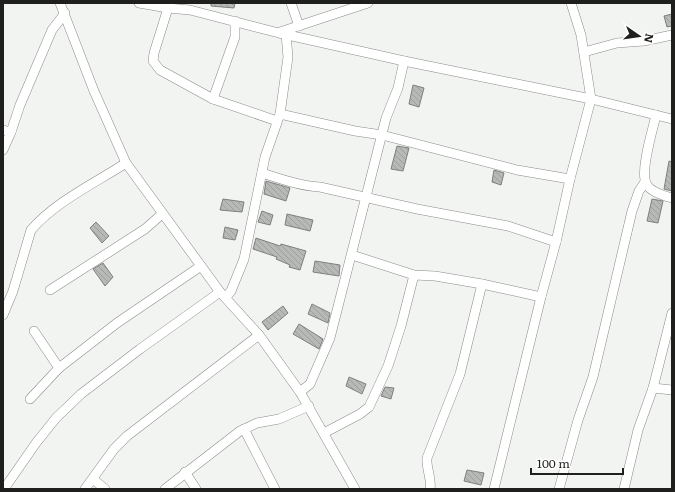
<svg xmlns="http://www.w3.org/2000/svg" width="675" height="492" viewBox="0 0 675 492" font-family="Literata,serif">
	<defs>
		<pattern id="building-back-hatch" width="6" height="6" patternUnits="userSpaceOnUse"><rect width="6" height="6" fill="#b7b9b6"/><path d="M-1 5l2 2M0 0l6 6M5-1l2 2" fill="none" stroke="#9d9f9c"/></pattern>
	</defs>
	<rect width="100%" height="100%" fill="#f2f4f1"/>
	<!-- building -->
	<g fill="url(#building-back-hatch)" stroke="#7e807d">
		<path d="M211,3H235L234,8L211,6Z"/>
		<path d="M672,14V26L667,27L664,16Z"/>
		<path d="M413,85L424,88L419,107L409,104Z"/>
		<path d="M397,146L409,148L403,171L391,169Z"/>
		<path d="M669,161L672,162V191L664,189Z"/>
		<path d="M494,170L504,173L501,185L492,182Z"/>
		<path d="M266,181L290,188L286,201L264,194Z"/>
		<path d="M223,199L244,202L242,212L220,210Z"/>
		<path d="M652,199L663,201L658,223L647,221Z"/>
		<path d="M262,211L273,215L270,225L258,222Z"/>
		<path d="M287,214L313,220L310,231L285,225Z"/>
		<path d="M96,222L109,236L102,243L90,228Z"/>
		<path d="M225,227L238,230L235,240L223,238Z"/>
		<path d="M256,238L280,246L281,244L306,251L300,270L289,267L290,265L276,259L277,257L253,249Z"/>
		<path d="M315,261L340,265L339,276L313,272Z"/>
		<path d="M103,263L113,277L105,286L93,269Z"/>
		<path d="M312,304L330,313L328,323L308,314Z"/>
		<path d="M283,306L288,313L268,330L262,322Z"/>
		<path d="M299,324L323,339L319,349L293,334Z"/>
		<path d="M349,377L366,384L362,394L346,386Z"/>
		<path d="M385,387L394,388L391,399L381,396Z"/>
		<path d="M467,470L484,473L481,485L464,481Z"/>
	</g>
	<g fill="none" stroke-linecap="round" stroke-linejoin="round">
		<!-- minor casing -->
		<g stroke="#8a8c89" stroke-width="10">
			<g id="minor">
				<path d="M60,3L94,91L126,163L220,292L259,335L300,392L355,489"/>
				<path d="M139,3L168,8L190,10L279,33L404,61L591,99L672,119"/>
				<path d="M291,3L299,26"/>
				<path d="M168,8L154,53L153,61L160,70L213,99L277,121"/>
				<path d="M280,32L368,3"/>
				<path d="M584,52L617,43L644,41L672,35"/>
				<path d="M213,99L235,37V21"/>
				<path d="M280,114L355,131L382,135L517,170L570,179"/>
				<path d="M656,115C653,129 640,170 646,183C649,191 664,196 672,198"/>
				<path d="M3,130L11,132L20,105L52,30L65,13"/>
				<path d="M3,150L11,132"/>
				<path d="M262,173C281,179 300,186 320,187L417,209L508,226L556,242"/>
				<path d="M352,255L414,275L435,276L482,284L541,297"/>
				<path d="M50,290L145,229L162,214"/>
				<path d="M226,297L231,291L244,259L265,157L280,114L288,57L286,34"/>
				<path d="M3,315L13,291L31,230C55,202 95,183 126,163"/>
				<path d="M34,331L59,368"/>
				<path d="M653,388L672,390"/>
				<path d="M300,392L310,384L330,338L386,118L398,88L404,61"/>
				<path d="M30,399L59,368L117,323L201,266"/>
				<path d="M244,429L275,489"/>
				<path d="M324,433L360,414L369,407L388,366L401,326L414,275"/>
				<path d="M185,472L196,489"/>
				<path d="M93,479L105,489"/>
				<path d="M4,489L36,443L56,418L81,394L140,349L220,292"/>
				<path d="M85,489L114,449L127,436L259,335"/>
				<path d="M165,489L240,431L257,423L279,419L309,406"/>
				<path d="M430,489C432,478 426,469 427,458L460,374L482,284"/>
				<path d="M494,489L541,297L556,242L570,179L591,99L581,35L571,3"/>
				<path d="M559,489L578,420L593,377L632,211L639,191L645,182"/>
				<path d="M624,489L638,430L653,388L672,313"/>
			</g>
		</g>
		<!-- minor -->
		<use href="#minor" stroke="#fff" stroke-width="9"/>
	</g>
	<!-- border -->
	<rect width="675" height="492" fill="none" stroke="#1f1f1e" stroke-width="8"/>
	<!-- north arrow -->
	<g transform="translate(639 36) rotate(103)" stroke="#ffffff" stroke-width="3" paint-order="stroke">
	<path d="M0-3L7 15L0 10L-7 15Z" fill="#1f1f1e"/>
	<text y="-6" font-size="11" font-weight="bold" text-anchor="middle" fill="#1f1f1e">N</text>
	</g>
	<!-- scale -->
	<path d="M531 468v6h92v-6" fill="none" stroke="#1f1f1e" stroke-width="2"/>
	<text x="537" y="468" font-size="12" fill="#1f1f1e" stroke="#ffffff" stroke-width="3" paint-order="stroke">100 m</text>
</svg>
